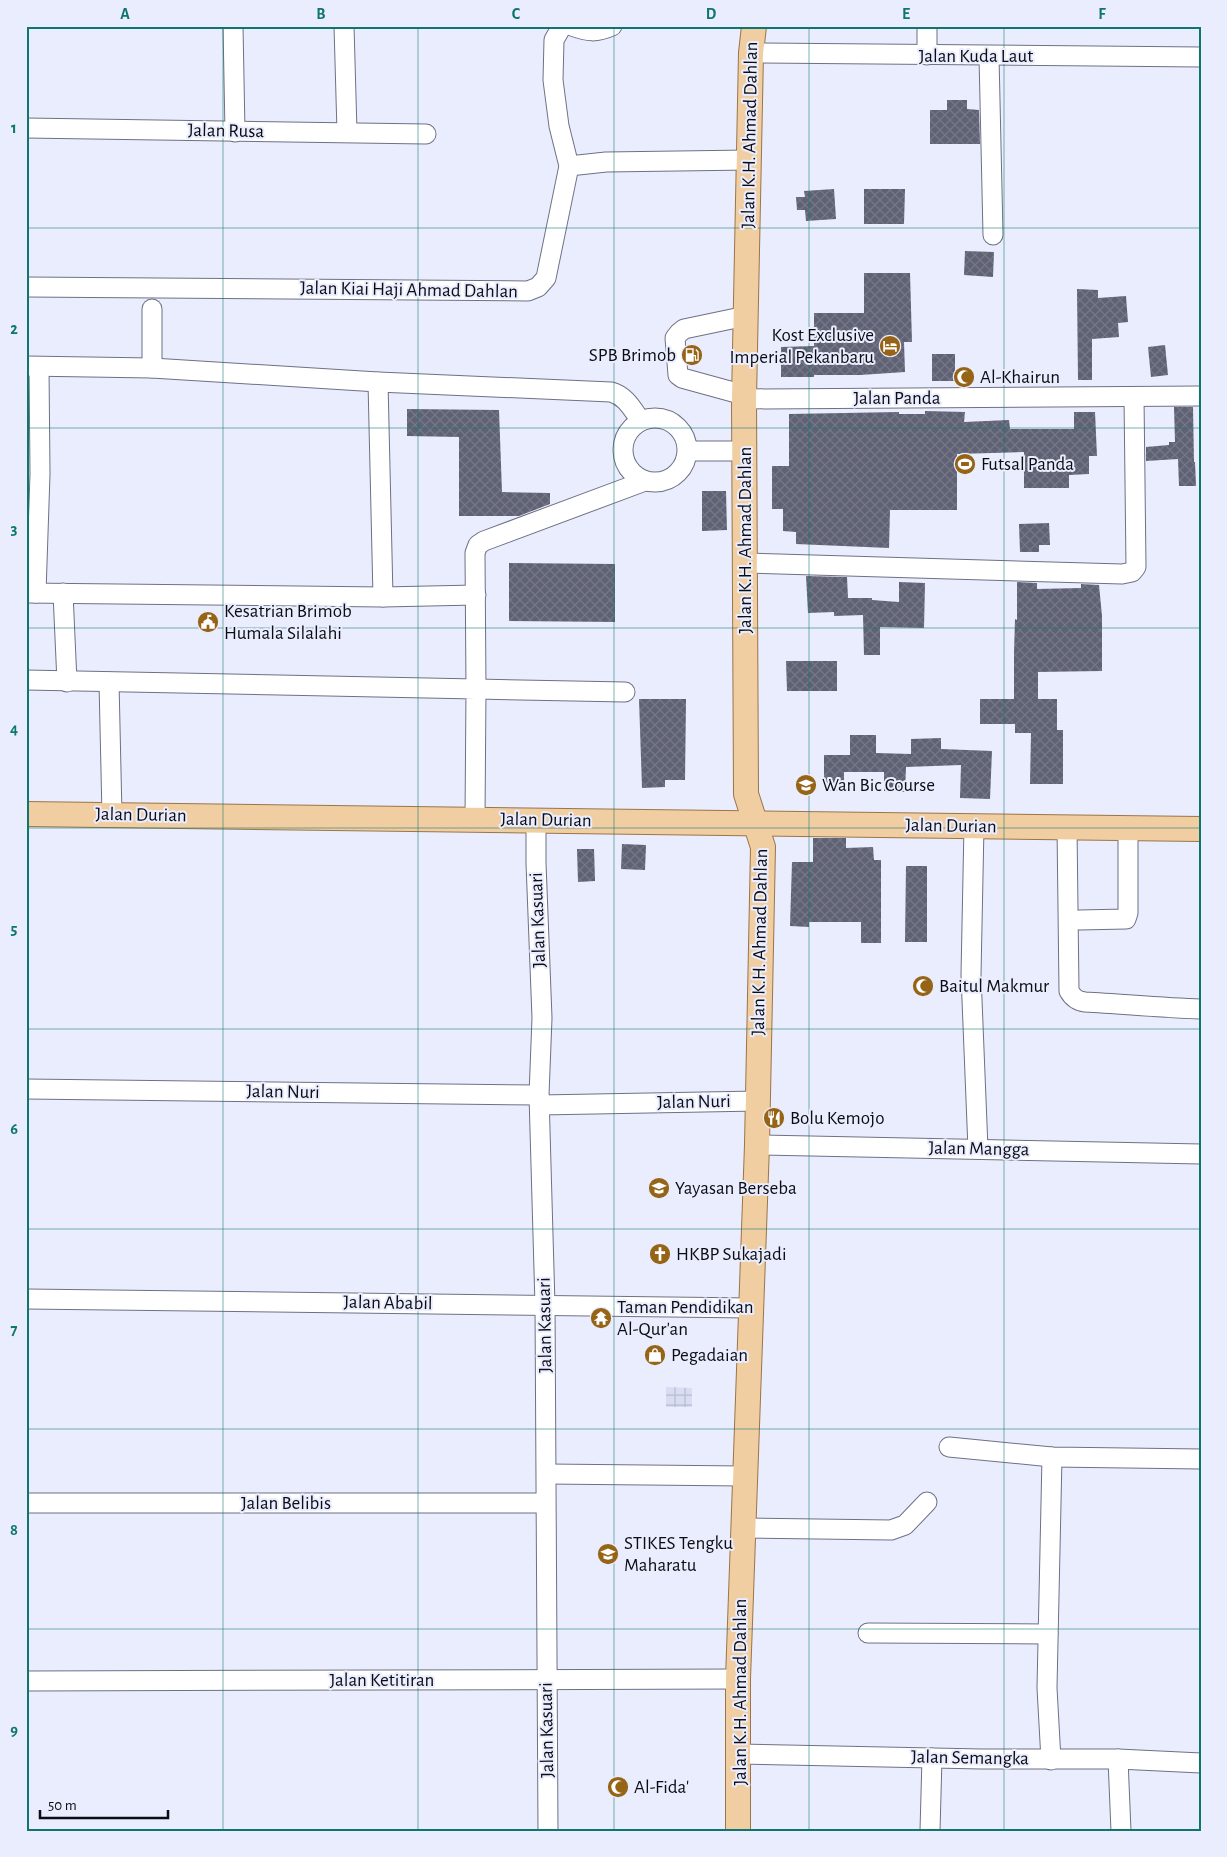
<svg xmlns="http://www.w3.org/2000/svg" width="1227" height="1857" viewBox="0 0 1227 1857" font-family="'Alegreya Sans',sans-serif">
	<defs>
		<pattern id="industrial-grid" width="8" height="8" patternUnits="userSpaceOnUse" patternTransform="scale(1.25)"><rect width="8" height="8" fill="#d9ddf3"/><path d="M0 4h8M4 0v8" fill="none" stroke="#b9bccf"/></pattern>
		<pattern id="building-cross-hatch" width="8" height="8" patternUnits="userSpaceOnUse" patternTransform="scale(1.25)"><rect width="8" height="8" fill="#5f6274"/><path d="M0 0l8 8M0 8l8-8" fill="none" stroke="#757785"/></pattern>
	</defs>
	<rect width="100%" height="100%" fill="#eaedfe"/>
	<!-- industrial -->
	<path fill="url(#industrial-grid)" d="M666,1387L692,1388V1407H666Z"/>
	<!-- building -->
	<g fill="url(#building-cross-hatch)">
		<path d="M947,100H967V109L979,110L980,144H930V110H947Z"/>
		<path d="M834,189L836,219L806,221L805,210H797L796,197H805L804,191Z"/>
		<path d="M864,189H905L904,224H864Z"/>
		<path d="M965,251L994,252L993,277L964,275Z"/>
		<path d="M864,273H910L912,342H904L905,372L860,375H814V377H781V347L814,346V313H864Z"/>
		<path d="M1077,289L1098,290V298L1126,296L1128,322L1118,323L1119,337L1092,339V380H1078Z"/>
		<path d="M1165,345L1168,375L1151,377L1148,347Z"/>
		<rect x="932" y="354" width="23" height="27"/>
		<path d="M1174,407H1193L1194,462H1195L1196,486H1179L1178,459L1146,461V447L1169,445V442H1175Z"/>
		<path d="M407,409L499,410L502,492L550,493V504L519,516H459V437L407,436Z"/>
		<path d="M925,411L965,412L964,422L1009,420L1010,429H1074V412H1095L1097,456H1089V474L1069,475V488H1024V452L957,454V510H890L889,548L796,544V532L783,531V509H772V466H789V414L899,412V414H925Z"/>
		<path d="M702,491H726L727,530L702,531Z"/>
		<path d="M1049,523L1050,545H1039V552H1020L1019,524Z"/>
		<path d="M509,563L615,564V622L509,621Z"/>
		<path d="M806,576L847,577L848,598H872V600L899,602V582L925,583L924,628L880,627V655H864L863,615L834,616V612L808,613Z"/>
		<path d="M1017,582L1037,583V589L1081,588V584L1099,585L1102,616V671L1038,672V699H1057V730H1063V784H1030L1031,733H1015V724H980V699H1014V653L1015,619L1017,620Z"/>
		<path d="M786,661H837V691H787Z"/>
		<path d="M639,699H686L685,780H665V787L642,788Z"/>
		<path d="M850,735H876V753L911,754V739L941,738V749L992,751L990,799L960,798L961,765L906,767L905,792L884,791V772H844V791H824V755H850Z"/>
		<path d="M813,838H846V848L873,847L874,860H881V943H861V922H809V927L790,926L792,862H813Z"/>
		<path d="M622,844L646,845L645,870L621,869Z"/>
		<path d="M577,849H594L595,881L578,882Z"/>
		<path d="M906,866H927V942H905Z"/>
	</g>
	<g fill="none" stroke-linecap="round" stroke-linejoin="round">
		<!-- minor casing -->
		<g stroke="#6d7183" stroke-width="21">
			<g id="minor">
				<path d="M233,26L235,132"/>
				<path d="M344,26L347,132"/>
				<path d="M572,26C588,32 596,33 612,26"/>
				<path d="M751,53L1201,57"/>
				<path d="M927,55V26"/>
				<path d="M989,56L993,235"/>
				<path d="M26,128L426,134"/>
				<path d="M569,166L606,162L749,160"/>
				<path d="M26,287L528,291L538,287L546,278L569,166L559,126L553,80L554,40L562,26"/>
				<path d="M152,309V368"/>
				<path d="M26,366L152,368L378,382L611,392C626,396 632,409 641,421"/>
				<path d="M378,382L383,597"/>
				<path d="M744,395L682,378L678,375L675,338L679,333L684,329L746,316"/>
				<path d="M744,399L1201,396"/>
				<circle cx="655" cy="450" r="32"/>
				<path d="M688,451H745"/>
				<path d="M745,563L1122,574L1132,572L1136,567L1134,397"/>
				<path d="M26,593L383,597L476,595"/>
				<path d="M36,593L40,474L39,367"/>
				<path d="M63,593L67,682"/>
				<path d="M26,680L476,689L475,819"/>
				<path d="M109,682L112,815"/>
				<path d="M625,692L476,689L475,553L478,545L484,541L645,481"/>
				<path d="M536,820V863L542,1018L539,1095L545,1305L548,1831"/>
				<path d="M974,826L971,975L978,1149"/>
				<path d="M1067,827L1069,991C1073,998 1077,1001 1085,1002C1124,1004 1162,1008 1201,1009"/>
				<path d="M1079,920L1126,919L1128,913V828"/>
				<path d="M26,1089L539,1095"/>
				<path d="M540,1105L758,1101"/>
				<path d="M757,1145L1201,1154"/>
				<path d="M26,1299L750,1308"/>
				<path d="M949,1447L1052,1457L1201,1459"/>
				<path d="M547,1474L744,1476"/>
				<path d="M26,1503H545"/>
				<path d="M742,1528L891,1530L905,1525L927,1502"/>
				<path d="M868,1633L1048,1634"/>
				<path d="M26,1681L738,1679"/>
				<path d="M739,1754L982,1759H1118L1201,1763"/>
				<path d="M1118,1759L1121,1831"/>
				<path d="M1051,1760L1047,1688L1052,1457"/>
				<path d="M930,1831L932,1758"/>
			</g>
		</g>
		<!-- major casing -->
		<g stroke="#9a7548" stroke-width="26">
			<g id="major">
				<path d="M26,814L1201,829"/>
				<path d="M738,1831V1679L757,1145L763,847L746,794L744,399L751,53L754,26"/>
			</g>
		</g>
		<!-- minor -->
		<use href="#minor" stroke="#fff" stroke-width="19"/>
		<!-- major -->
		<use href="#major" stroke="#f0cea2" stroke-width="24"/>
	</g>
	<!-- grid -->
	<path fill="none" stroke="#0f766e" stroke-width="1" stroke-opacity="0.55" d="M223,26V1831M418,26V1831M614,26V1831M809,26V1831M1004,26V1831M26,228H1201M26,428H1201M26,628H1201M26,828H1201M26,1029H1201M26,1229H1201M26,1429H1201M26,1629H1201"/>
	<!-- icons -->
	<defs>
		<g id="hotel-disc" transform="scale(1.125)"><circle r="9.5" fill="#966417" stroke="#eaedfe"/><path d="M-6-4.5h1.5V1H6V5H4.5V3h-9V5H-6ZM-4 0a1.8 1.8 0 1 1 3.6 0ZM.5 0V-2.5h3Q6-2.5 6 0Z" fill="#fff"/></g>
		<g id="fuel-disc" transform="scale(1.125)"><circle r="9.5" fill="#966417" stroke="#eaedfe"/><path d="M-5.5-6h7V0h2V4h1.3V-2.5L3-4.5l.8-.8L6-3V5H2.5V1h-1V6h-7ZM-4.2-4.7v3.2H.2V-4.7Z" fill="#fff"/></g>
		<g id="mosque-disc" transform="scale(1.125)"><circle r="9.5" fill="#966417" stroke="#eaedfe"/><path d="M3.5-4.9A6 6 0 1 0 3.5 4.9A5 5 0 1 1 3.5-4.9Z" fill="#fff"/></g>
		<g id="stadium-disc" transform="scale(1.125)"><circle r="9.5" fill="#966417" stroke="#eaedfe"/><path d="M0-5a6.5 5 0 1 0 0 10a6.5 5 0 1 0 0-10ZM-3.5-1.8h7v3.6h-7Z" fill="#fff"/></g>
		<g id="civic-disc" transform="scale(1.125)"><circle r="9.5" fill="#966417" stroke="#eaedfe"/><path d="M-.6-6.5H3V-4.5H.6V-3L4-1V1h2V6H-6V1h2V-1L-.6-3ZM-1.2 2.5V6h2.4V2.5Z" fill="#fff"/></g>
		<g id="school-disc" transform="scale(1.125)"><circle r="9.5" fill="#966417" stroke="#eaedfe"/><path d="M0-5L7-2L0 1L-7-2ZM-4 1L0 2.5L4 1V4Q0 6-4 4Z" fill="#fff"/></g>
		<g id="restaurant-disc" transform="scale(1.125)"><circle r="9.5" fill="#966417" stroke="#eaedfe"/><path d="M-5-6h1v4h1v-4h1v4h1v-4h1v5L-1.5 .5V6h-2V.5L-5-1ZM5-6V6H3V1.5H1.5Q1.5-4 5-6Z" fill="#fff"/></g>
		<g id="church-disc" transform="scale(1.125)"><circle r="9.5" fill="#966417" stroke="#eaedfe"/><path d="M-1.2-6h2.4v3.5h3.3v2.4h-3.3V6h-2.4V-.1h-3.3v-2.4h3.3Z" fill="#fff"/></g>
		<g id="temple-disc" transform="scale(1.125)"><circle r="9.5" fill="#966417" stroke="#eaedfe"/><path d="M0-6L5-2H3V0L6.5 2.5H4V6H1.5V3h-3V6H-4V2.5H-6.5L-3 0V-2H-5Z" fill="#fff"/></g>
		<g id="shop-disc" transform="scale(1.125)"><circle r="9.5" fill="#966417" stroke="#eaedfe"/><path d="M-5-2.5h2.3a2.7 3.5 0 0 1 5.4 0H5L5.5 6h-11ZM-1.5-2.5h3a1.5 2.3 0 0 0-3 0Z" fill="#fff"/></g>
		<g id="university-disc" transform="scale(1.125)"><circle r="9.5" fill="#966417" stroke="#eaedfe"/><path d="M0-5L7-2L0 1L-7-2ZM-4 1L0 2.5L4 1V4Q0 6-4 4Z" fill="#fff"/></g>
	</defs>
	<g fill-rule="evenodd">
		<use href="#hotel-disc" x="890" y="346"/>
		<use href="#fuel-disc" x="692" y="355"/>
		<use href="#mosque-disc" x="964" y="377"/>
		<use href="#stadium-disc" x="965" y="464"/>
		<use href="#civic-disc" x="208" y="622"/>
		<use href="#school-disc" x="806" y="785"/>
		<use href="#mosque-disc" x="923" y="986"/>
		<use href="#restaurant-disc" x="774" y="1118"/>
		<use href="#school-disc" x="659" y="1188"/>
		<use href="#church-disc" x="660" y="1254"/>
		<use href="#temple-disc" x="601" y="1318"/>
		<use href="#shop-disc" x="655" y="1355"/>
		<use href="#university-disc" x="608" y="1554"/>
		<use href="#mosque-disc" x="618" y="1787"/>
	</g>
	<g text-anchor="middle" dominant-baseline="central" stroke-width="4" stroke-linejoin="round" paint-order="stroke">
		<!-- street labels -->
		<g font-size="19" fill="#0c0d14" stroke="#eaedfe">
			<text x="976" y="56">Jalan Kuda Laut</text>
			<text transform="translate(226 131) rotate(1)">Jalan Rusa</text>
			<text transform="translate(750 135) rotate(-89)">Jalan K.H. Ahmad Dahlan</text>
			<text transform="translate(409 290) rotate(1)">Jalan Kiai Haji Ahmad Dahlan</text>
			<text x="897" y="398">Jalan Panda</text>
			<text transform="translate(745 540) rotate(-90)">Jalan K.H. Ahmad Dahlan</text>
			<text transform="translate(141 815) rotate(1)">Jalan Durian</text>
			<text transform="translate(546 820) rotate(1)">Jalan Durian</text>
			<text transform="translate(951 826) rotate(1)">Jalan Durian</text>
			<text transform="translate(538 920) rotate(-92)">Jalan Kasuari</text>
			<text transform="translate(760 942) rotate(-89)">Jalan K.H. Ahmad Dahlan</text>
			<text transform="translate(283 1092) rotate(1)">Jalan Nuri</text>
			<text transform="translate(694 1102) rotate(-1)">Jalan Nuri</text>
			<text transform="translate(979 1149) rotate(1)">Jalan Mangga</text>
			<text transform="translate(388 1303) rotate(1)">Jalan Ababil</text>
			<text transform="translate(545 1325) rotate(-91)">Jalan Kasuari</text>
			<text x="286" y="1503">Jalan Belibis</text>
			<text x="382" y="1680">Jalan Ketitiran</text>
			<text transform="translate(740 1692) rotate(-90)">Jalan K.H. Ahmad Dahlan</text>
			<text transform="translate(547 1730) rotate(-91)">Jalan Kasuari</text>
			<text transform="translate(970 1758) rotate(1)">Jalan Semangka</text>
		</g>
		<!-- poi labels -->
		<g font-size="19" fill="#0c0d14" stroke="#eaedfe" text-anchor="start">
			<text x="874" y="335" text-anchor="end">Kost Exclusive<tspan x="874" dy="22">Imperial Pekanbaru</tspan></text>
			<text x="676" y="355" text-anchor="end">SPB Brimob</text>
			<text x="980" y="377">Al-Khairun</text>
			<text x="981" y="464">Futsal Panda</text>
			<text x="224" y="611">Kesatrian Brimob<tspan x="224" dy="22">Humala Silalahi</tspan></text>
			<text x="822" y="785">Wan Bic Course</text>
			<text x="939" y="986">Baitul Makmur</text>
			<text x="790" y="1118">Bolu Kemojo</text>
			<text x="675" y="1188">Yayasan Berseba</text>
			<text x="676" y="1254">HKBP Sukajadi</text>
			<text x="617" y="1307">Taman Pendidikan<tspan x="617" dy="22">Al-Qur'an</tspan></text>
			<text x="671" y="1355">Pegadaian</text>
			<text x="624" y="1543">STIKES Tengku<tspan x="624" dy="22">Maharatu</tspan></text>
			<text x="634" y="1787">Al-Fida'</text>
		</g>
	</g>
	<!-- border -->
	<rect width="1227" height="1857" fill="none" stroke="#eaedfe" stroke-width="55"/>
	<!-- scale -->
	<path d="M40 1810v8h128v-8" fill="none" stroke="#0c0d14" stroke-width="2.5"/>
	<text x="48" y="1810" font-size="15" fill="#0c0d14" stroke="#eaedfe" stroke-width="4" paint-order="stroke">50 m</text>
	<rect x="28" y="28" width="1172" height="1802" fill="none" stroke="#0f766e" stroke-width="2"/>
	<g font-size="16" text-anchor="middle" font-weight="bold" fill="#0f766e">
		<text x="125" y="19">A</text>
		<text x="321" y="19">B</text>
		<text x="516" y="19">C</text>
		<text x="711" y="19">D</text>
		<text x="906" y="19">E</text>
		<text x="1102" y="19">F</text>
		<text x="14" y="133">1</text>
		<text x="14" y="334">2</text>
		<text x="14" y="534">3</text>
		<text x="14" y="734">4</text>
		<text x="14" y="934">5</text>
		<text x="14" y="1134">6</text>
		<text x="14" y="1335">7</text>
		<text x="14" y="1535">8</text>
		<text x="14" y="1735">9</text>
	</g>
</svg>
